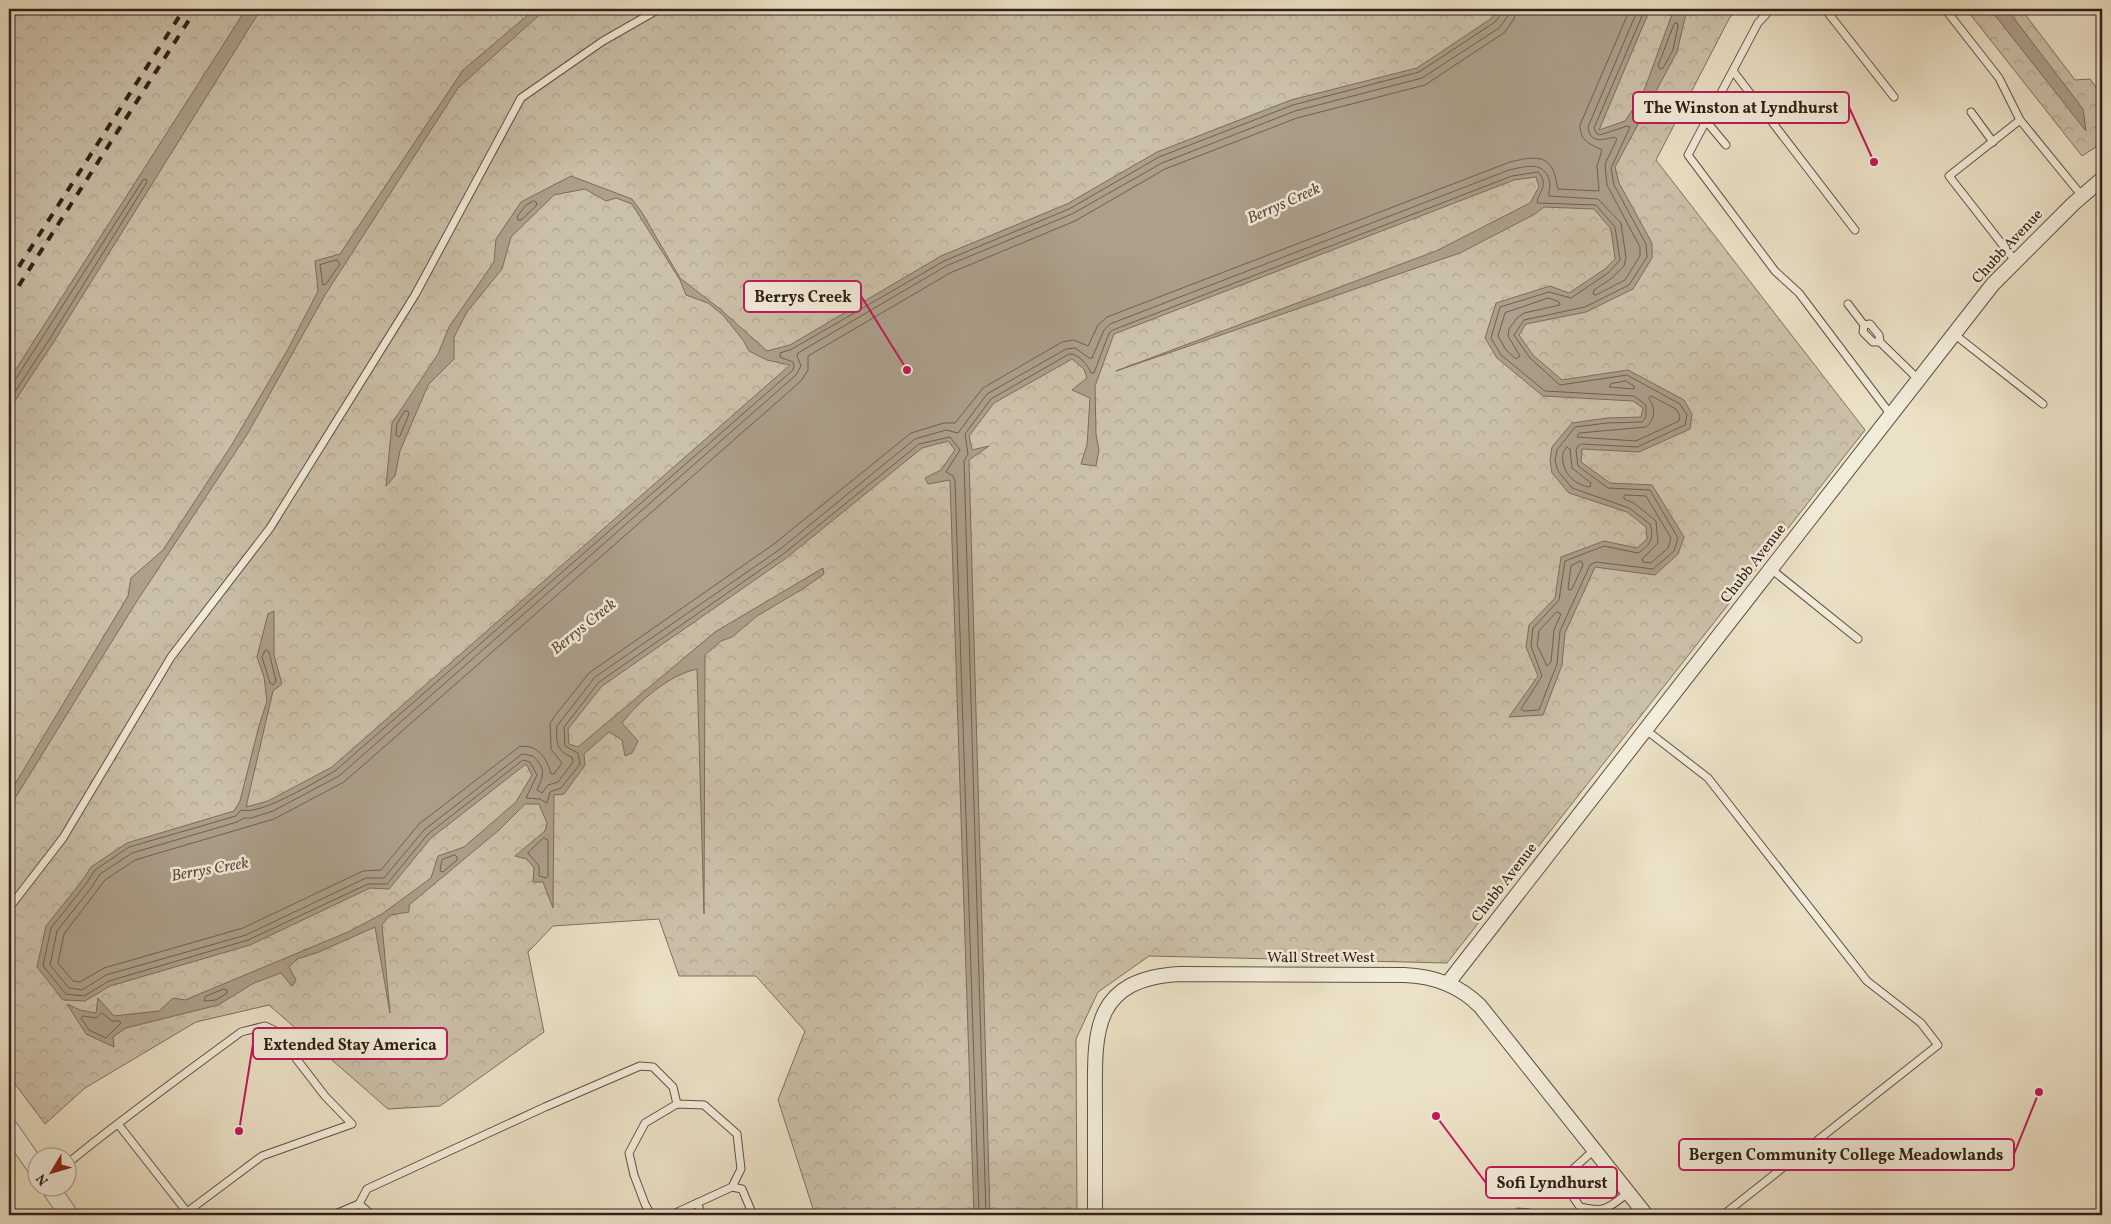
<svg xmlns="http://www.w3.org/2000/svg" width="2111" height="1224" viewBox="0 0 2111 1224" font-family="Vollkorn,serif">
	<defs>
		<pattern id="park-crowns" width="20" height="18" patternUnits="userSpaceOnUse" patternTransform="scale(1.25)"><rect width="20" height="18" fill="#cbc0a9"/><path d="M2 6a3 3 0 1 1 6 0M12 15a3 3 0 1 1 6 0" fill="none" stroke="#afa591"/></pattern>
	</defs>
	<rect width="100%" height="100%" fill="#ebe1c6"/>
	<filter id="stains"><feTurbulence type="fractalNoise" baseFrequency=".004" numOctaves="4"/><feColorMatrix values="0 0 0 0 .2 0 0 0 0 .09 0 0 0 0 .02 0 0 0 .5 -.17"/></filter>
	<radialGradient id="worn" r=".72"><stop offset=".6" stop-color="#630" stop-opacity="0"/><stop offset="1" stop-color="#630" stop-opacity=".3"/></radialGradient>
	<!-- park -->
	<g fill="url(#park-crowns)" stroke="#7e7061">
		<path d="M9,9H1740L1730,17L1656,160L1865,430L1447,963L1149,956L1098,992L1076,1039L1077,1215H815L778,1100L805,1031L756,976H679L659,919L553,926L528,952L544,1032L440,1106L388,1109L269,1005L196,1022L85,1088L45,1124L9,1076Z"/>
		<path d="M1966,9H2021L2075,80L2090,79L2102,95V143L2082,156Z"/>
	</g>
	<!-- water -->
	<g fill="#ac9f8b" stroke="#7b6c5d">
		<path d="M246,9H261L53,343L9,410V380Z"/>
		<path d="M535,9H546L458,88L325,295L248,433L135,604L9,808V794L128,596L131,578L163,550L231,446L287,351L318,291L315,261L340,254L463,70Z"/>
		<path d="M1499,9H1650L1599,130L1625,121L1642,96L1674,9H1687L1677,52L1615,167L1619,183L1652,243V258L1633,289L1586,312L1526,324L1519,335L1533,355L1562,380L1628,370L1684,400L1692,414L1690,429L1639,452L1582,449L1581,462L1610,483L1652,485L1684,537L1678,554L1655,575L1595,567L1565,633L1562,665L1543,715L1509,717L1538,676L1526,647L1529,625L1555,598L1561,557L1604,541L1637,548L1647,539L1646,527L1627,512L1569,493L1552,473L1550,460L1552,447L1572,423L1607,418L1641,417L1643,408L1633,401L1543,396L1497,358L1485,338L1496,303L1550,286L1569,293L1605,269L1615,259L1611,229L1594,209L1544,207L1535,214L1460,253L1116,371L1436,251L1530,203L1539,187L1536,177L1514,180L1114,334L1095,386L1096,434L1099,450L1096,466L1081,464L1087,445L1090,398L1072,390L1087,378L1084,369L1072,359L994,403L969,436L972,450L989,446L969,460L990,1215H974L950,480L928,484L925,478L941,470L955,450L948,441L922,448L785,559L602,686L568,729L569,744L578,747L715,632L823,568L824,574L801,590L757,616L732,637L721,641L705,655L704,914L697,669C669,675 639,701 622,723L638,741L632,753L625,756L622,740L609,732L584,754L585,765L564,794L554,795L553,908L543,882H533L534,868L527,859L515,856L545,831L547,823L539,804H525L499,830L409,905V912L390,915L382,925L390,1013L375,927L319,952L297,959L289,967L296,980L292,986L281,973L254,983L218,1005L126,1028L113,1037L114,1047L86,1034L67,1004L80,1010L96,1013L98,998L114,1016L159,1011L173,998L185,1000L348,932L382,914L431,878L438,856L464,847L516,802L532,775L526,764L431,838L389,889L370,888L250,945L110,986L85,1001L63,1000L37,967L46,926L82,881L91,867L127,843L234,811L240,801L259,726L267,701L264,677L257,657L268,614L274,611V655L282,684L273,691L246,807L268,801L332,767L790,365L767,360L749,351L743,340L723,315L708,303L686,295L680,280L632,204L616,198L606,201L585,189L554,195L511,237L502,269L467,312L454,337V359L428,385L400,451L395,476L386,486L392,423L438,354L449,327L494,262L496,239L521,202L571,176L632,199L641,211L680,278L720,309L767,351L790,345L941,256L1067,204L1157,152L1291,100L1417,68L1492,18Z"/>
		<path d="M1990,9H2007L2083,109L2086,131Z"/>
		<path d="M1517,1208L1531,1209L1534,1215H1513L1514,1210Z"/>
	</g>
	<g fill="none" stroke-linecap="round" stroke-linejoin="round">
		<!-- shore -->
		<g stroke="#6e6052" stroke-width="1">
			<path d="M1509,9L1508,16L1499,28L1422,78L1295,111L1162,163L1072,214L946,266L798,353L797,356L801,366L796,375L339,776L273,811L251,818H244L237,822L132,853L100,874L91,888L57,931L50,965L69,988L82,990L106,975L246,935L366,878H384L424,830L522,754L533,756C546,769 544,775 537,790L542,793L548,785L558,782L573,762L572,757C556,751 556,742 557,726L595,677L779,550L915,439L946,430L958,433L987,394L1066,349L1075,348L1089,358H1092L1104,330L1110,324L1509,170C1527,166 1546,160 1550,184C1550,189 1548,192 1549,196L1598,199L1621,223L1626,258L1624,266L1612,278L1594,290L1593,294L1596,295L1625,280L1640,256V247L1607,185L1605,164L1617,139L1614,137C1603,140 1590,144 1588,127L1638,9"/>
			<path d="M1516,9L1514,19L1505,32L1425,85L1297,118L1165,169L1075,221L950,273L808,356V370L801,381L344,782L274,819L135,860L105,880L64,934L58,963L73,981L80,982L104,968L243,928L363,871L381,870L419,824L519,747C537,743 547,758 551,774H554L562,763L551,749L550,724L554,717L589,673L774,544L911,433L944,423H955L983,388L1062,342L1074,340L1088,346L1098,325L1107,317L1510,162C1524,159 1545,152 1553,170C1556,176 1556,183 1558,189L1599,191L1597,166L1602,150C1591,144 1580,142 1580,125L1630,9"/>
			<path d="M1677,23L1678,26L1673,50L1663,68L1660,69L1658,66L1674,24Z"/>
			<path d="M534,201L537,203L536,206L521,220H518L517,217L525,206Z"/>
			<path d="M337,260L340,264L326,284L323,285L320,265Z"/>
			<path d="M1549,298L1559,302L1560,305L1524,313L1517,318L1509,329L1508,336L1520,356L1516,359L1506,350L1498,336L1505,313Z"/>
			<path d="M1626,381L1634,386V389L1609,387L1611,384Z"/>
			<path d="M9,382L15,380L143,180L146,179L147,182L49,340L9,401"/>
			<path d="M1651,396L1676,409L1680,416L1679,421L1636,441L1577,437L1579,433L1646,427C1655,420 1656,408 1649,399Z"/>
			<path d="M405,411H408L409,414L400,436L398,437L396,435L397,424Z"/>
			<path d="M1567,447L1570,449L1572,468L1591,483L1590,487C1573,485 1560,470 1563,453Z"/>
			<path d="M1626,495L1646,496L1671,538L1668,548L1651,563L1643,562L1642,559L1658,543L1656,521L1634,503L1624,499V496Z"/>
			<path d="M1581,561L1583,565L1572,589L1569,590L1568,588L1571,566Z"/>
			<path d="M1557,612L1561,614L1554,630L1551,662L1547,666L1537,645L1539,631Z"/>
			<path d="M266,650L269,652L276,681L273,685L270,683L262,657Z"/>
			<path d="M544,838L548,840V876L546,878L539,876V866L528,853Z"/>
			<path d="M455,855L457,857V860L443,872L440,871L442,860Z"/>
			<path d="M224,989L227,990V993L216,1000L204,1001L205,997Z"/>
			<path d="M102,1013L112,1021H119L121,1023L106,1038L89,1030L81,1018L83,1016L96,1018Z"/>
			<path d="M979,1215L955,481L953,476L946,472L960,450L950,437L919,444L782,555L599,682L564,727L565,746L578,753L580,764L561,788L550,792L547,803L540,799L526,798L537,775L530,762L523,760L428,834L387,884H368L248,940L109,981L84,996L66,994L43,966L51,928L86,884L95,870L129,847L236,816L241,810C260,816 317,781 335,771L793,370L794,366L793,362L780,357V353L792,349L944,261L1069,209L1159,157L1293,105L1419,72L1495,22L1502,13V9"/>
			<path d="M986,1215L964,461L968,454L965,434L991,399L1069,354C1078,353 1088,365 1091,373H1094L1109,333L1113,330L1512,176L1538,172C1550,185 1538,192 1537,203L1596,205L1615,227L1620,260L1608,273L1571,298L1549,292L1500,307L1491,338L1501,355L1545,391L1634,396L1646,405V417L1642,422L1607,423L1575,427L1557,450L1555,460L1558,471L1572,488L1629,508L1650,524C1654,538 1651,545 1638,553L1604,546L1565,561L1559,600L1533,628L1531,646L1542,676L1521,709L1524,711L1539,710L1557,664L1560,631L1590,565L1596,562L1653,569L1674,551L1678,538L1650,490L1608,488L1578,466L1576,450L1578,446L1582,444L1637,447L1685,425L1687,415L1680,404L1627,375L1560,385L1530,358L1514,335L1524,320L1585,307L1629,285L1647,257L1646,244L1614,185L1611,168L1630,127L1627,126L1600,135L1596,133L1594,128L1645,9"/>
		</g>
		<!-- service casing -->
		<g stroke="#605044" stroke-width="9">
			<g id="service">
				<path d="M1771,9L1758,23L1688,155L1775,271L1799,293L1891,415"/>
				<path d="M1825,9L1894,97"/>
				<path d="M1945,9L1999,78L2020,120L2082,196"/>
				<path d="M1733,71L1855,230"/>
				<path d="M1971,112L1993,142"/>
				<path d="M1706,121L1726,145"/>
				<path d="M2016,262L1949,176L2020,120"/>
				<path d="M1848,304L1864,325L1863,332L1873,342H1880"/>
				<path d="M1864,325L1870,324L1879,335L1880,342L1919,380"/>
				<path d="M1954,334L2043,404"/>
				<path d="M1771,569L1858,639"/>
				<path d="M1646,730L1708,778L1867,981L1921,1023L1938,1045L1723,1215"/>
				<path d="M9,908L63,838L171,657L270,528L415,295L521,98L603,41L659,9"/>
				<path d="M1594,1150L1573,1169L1565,1185L1580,1207C1606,1213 1608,1208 1628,1193"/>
				<path d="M68,1163C124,1117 183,1075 241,1032L265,1026L274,1030L325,1096L352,1124L262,1156L187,1212L118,1124"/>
				<path d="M697,1203L702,1215"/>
				<path d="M359,1204L367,1189L545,1107L640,1066L653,1067L673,1087L677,1104"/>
				<path d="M333,1215L359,1204L372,1215"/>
				<path d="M651,1215L645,1204L634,1175L629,1153L645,1123L677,1104L704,1105L737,1134L741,1169L732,1187"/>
				<path d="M671,1215L732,1187L742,1189L753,1215"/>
			</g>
		</g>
		<!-- minor casing -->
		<g stroke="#605044" stroke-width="16">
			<g id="minor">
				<path d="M1448,983L1993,284L2073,204L2102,179"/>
				<path d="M1095,1215C1095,1180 1095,1144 1095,1108C1095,1037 1088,979 1180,974L1404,975C1434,976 1459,985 1480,1006L1646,1215"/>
			</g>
		</g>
		<!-- tertiary casing -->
		<g stroke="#605044" stroke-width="19">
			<g id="tertiary">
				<path d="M9,1128L38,1170"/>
				<path d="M49,1186L69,1215"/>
			</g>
		</g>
		<!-- service -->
		<use href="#service" stroke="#f2ecda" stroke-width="7"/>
		<!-- minor -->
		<use href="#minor" stroke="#f2ecda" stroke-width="14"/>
		<!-- tertiary -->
		<use href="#tertiary" stroke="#f2ecda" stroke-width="18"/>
		<!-- rail -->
		<g stroke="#312019" stroke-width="4" stroke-dasharray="9 9" stroke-linecap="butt">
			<path d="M9,282L184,9"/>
			<path d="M9,301L196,9"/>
		</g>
	</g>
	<g text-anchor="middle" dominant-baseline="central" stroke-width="5" stroke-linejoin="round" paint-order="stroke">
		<!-- street labels -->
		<g font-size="15" fill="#312019" stroke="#f2ecda">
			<text transform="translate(2008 247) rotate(-47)">Chubb Avenue</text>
			<text transform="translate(1754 564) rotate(-52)">Chubb Avenue</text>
			<text transform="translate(1505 883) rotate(-52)">Chubb Avenue</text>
			<text x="1321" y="958">Wall Street West</text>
		</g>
		<!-- water labels -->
		<g font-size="16" font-style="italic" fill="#5c4c41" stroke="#f2ecda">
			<text transform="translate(1284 204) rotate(-24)">Berrys Creek</text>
			<text transform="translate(584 627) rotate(-39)">Berrys Creek</text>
			<text transform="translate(210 870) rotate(-10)">Berrys Creek</text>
		</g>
	</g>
	<!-- callouts -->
	<path fill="none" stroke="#c2185b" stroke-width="2" d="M1874 162L1849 107M907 370L861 296M239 1131L253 1044M2039 1092L2014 1154M1436 1116L1486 1183"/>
	<g fill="#c2185b" stroke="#f2ecda" stroke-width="2">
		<circle cx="1874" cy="162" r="5"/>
		<circle cx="907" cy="370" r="5"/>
		<circle cx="239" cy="1131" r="5"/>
		<circle cx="2039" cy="1092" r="5"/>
		<circle cx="1436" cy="1116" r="5"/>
	</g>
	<g fill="#f2ecda" stroke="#c2185b" stroke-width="2">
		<rect x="1633" y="92" width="216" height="31" rx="5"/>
		<rect x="744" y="281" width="117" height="31" rx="5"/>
		<rect x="253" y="1028" width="194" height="31" rx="5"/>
		<rect x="1679" y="1139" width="335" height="31" rx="5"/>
		<rect x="1486" y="1167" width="131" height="31" rx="5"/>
	</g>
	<g font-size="16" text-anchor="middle" font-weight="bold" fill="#312019">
		<text x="1741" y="113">The Winston at Lyndhurst</text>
		<text x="803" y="302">Berrys Creek</text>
		<text x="350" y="1050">Extended Stay America</text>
		<text x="1846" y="1160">Bergen Community College Meadowlands</text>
		<text x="1552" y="1188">Sofi Lyndhurst</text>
	</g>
	<!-- margin -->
	<rect width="2111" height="1224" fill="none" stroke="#ebe1c6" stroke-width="30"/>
	<rect x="10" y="10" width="2091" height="1204" fill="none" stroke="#312019" stroke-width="2.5"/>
	<rect x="15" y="15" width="2081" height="1194" fill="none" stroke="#312019"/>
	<!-- north arrow -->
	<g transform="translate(52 1172) rotate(232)"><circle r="24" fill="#f2ecda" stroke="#a59a8d"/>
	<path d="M0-4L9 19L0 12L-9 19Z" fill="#8f2418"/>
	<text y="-8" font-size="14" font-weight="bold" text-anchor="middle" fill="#312019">N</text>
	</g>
	<rect width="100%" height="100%" filter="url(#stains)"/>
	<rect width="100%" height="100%" fill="url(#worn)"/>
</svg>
